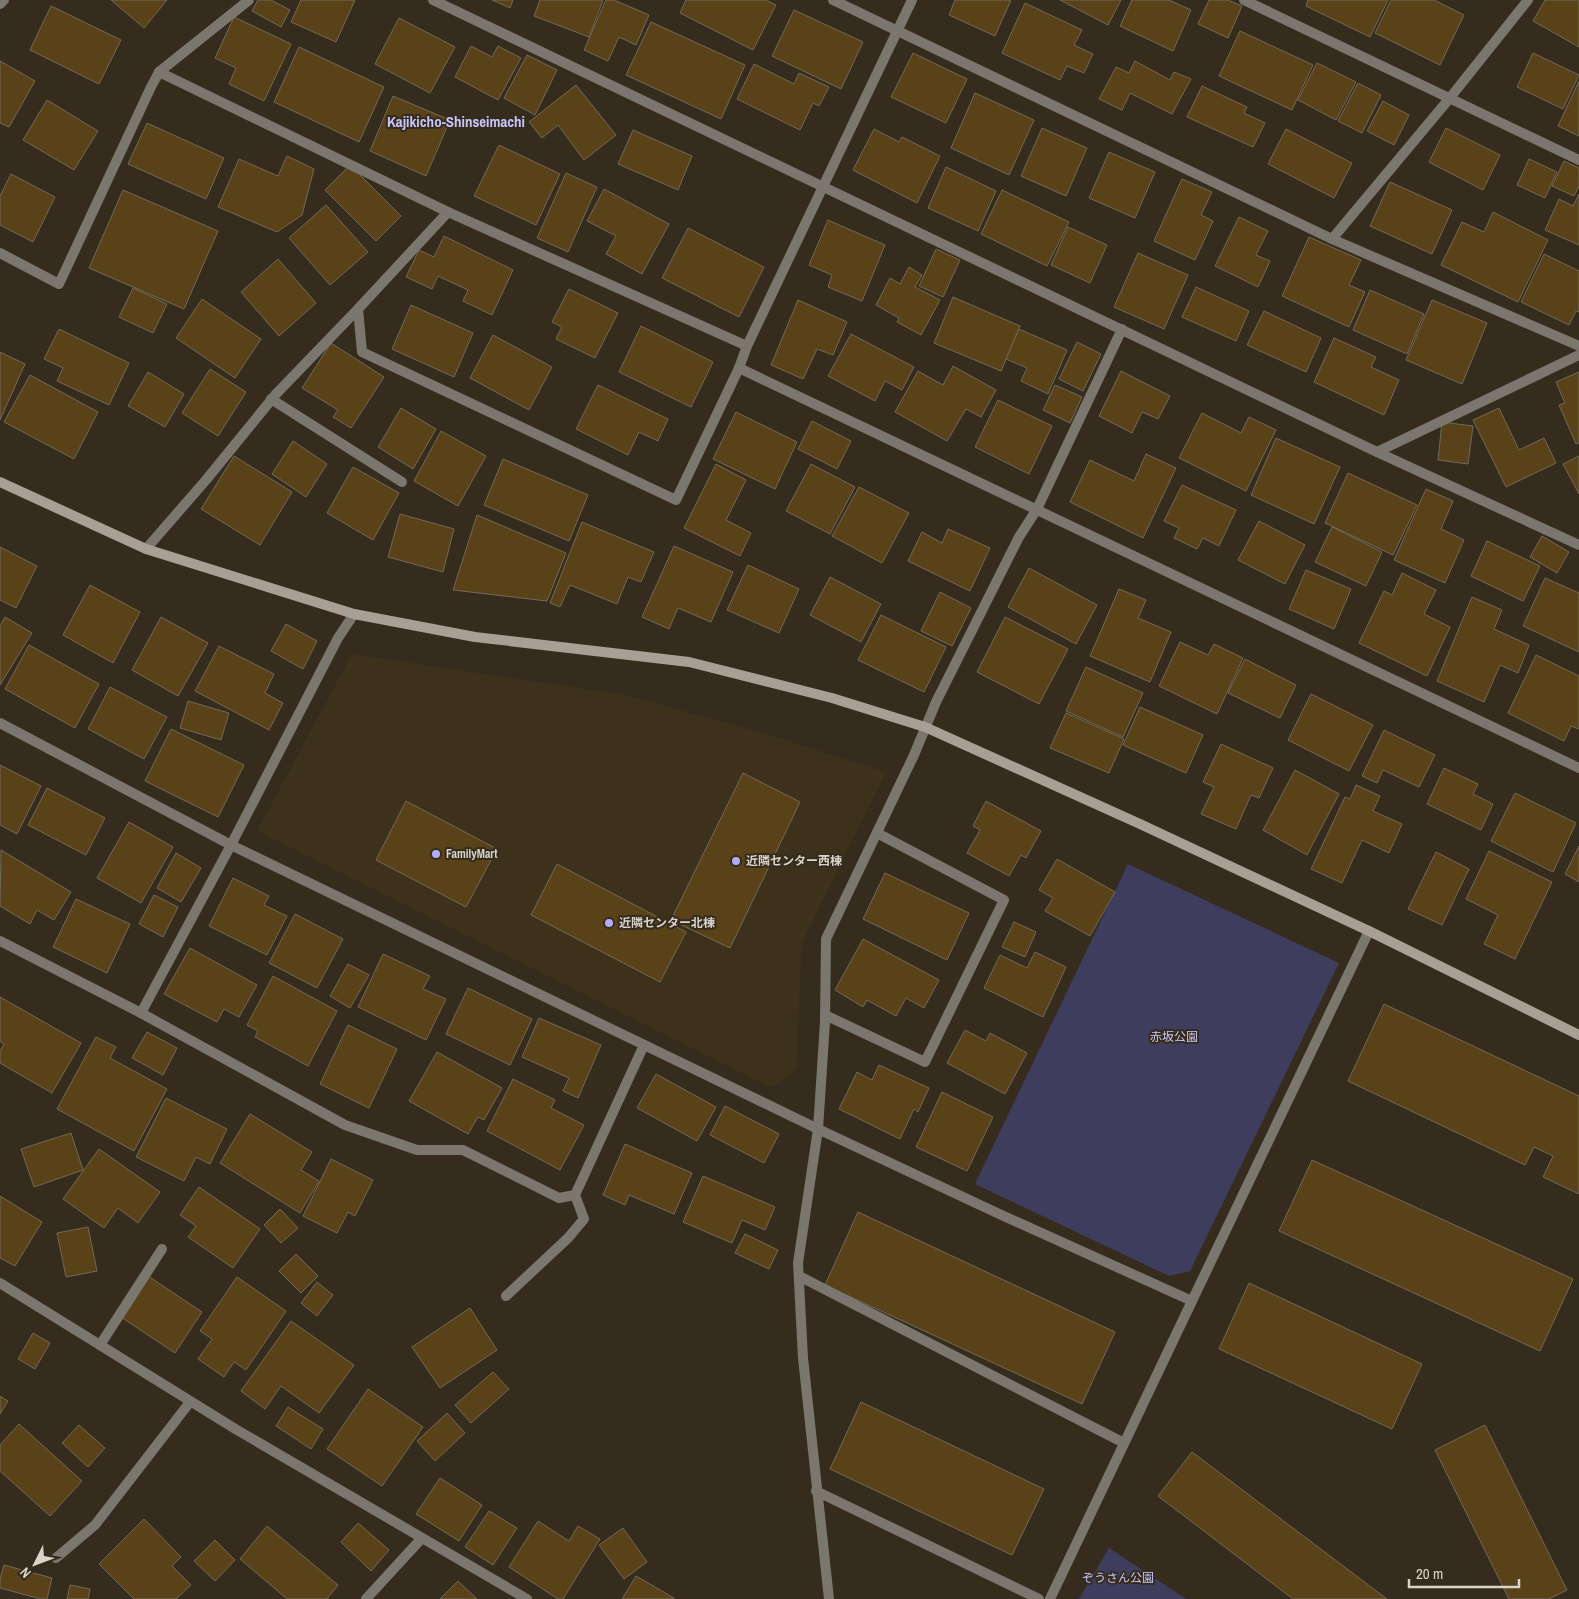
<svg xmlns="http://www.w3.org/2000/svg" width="1579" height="1599" viewBox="0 0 1579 1599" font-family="'Archivo Narrow','Noto Sans JP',sans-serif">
	<rect width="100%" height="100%" fill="#352c1d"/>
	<!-- built -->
	<path fill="#3e311c" d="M352,654L626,695L770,735L886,772L802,943L796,1069L772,1088L257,831Z"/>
	<!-- green -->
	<g fill="#3f3d5e">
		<path d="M1128,864L1339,963L1190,1271L1169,1276L975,1184Z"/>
		<path d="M1109,1548L1186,1599H1079Z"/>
	</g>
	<!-- building -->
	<g fill="#5a4218" stroke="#736958">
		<path d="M111,0H167L144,28Z"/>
		<path d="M258,0H271L290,10L281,27L252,11Z"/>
		<path d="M301,0H355L336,42L291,22Z"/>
		<path d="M492,0H513L510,8Z"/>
		<path d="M540,0H603L589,37L534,16Z"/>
		<path d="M606,0H614L649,15L636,45L619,37L608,61L584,50Z"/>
		<path d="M686,0H766L776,5L753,50L680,13Z"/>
		<path d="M955,0H1011L995,36L949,15Z"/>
		<path d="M1060,0H1121L1108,25Z"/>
		<path d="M1132,0H1169L1191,10L1173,51L1120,26Z"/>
		<path d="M1209,0H1228L1242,6L1228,38L1198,24Z"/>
		<path d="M1308,0H1388L1370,37L1306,6Z"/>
		<path d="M1391,0H1434L1464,15L1440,65L1375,33Z"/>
		<path d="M1545,0H1579V47L1533,21Z"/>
		<path d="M1025,3L1082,30L1074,45L1093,54L1084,73L1067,66L1060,80L1002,53Z"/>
		<path d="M51,6L121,40L99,84L30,50Z"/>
		<path d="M794,10L863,42L841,89L772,56Z"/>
		<path d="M234,17L291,44L264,101L229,84L236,68L215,58Z"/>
		<path d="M399,18L455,47L430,93L375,64Z"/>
		<path d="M651,22L745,65L721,119L626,75Z"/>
		<path d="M1240,31L1313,65L1292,110L1219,76Z"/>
		<path d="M471,46L492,57L498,46L521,58L498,100L455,77Z"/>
		<path d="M299,47L384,87L359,142L274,102Z"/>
		<path d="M913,53L967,79L946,123L891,97Z"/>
		<path d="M1533,53L1579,75L1563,109L1517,87Z"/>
		<path d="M527,55L557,70L535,115L504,98Z"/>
		<path d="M0,61L35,81L9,127L0,123Z"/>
		<path d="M1135,61L1170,80L1174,72L1191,79L1172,114L1130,93L1122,110L1099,99L1116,67L1129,73Z"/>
		<path d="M1317,63L1356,82L1336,120L1298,100Z"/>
		<path d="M754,64L794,84L799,73L829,87L819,106L813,103L800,130L737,99Z"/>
		<path d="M1579,81V136L1558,126Z"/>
		<path d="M1358,83L1381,95L1362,133L1338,121Z"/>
		<path d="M576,85L616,135L584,160L558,125L542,138L529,122Z"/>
		<path d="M1202,86L1247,107L1244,113L1265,123L1253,147L1187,117Z"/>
		<path d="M975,93L1034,120L1009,175L951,148Z"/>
		<path d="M393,96L450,120L426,176L370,151Z"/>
		<path d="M47,100L98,131L74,170L23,140Z"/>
		<path d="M1383,101L1409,115L1394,145L1367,131Z"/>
		<path d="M147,123L224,158L206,199L128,164Z"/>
		<path d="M1042,128L1087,148L1066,196L1021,176Z"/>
		<path d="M1446,128L1500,155L1483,190L1429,162Z"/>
		<path d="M874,129L899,142L902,137L940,156L917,203L853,170Z"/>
		<path d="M1286,129L1352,163L1334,198L1268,164Z"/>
		<path d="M633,130L692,156L678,190L618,164Z"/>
		<path d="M499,145L560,174L536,225L474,196Z"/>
		<path d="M1109,152L1155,172L1135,218L1089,198Z"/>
		<path d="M287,156L314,169L302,215L277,232L218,207L239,159L278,176Z"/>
		<path d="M1529,159L1557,172L1545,198L1517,185Z"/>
		<path d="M1564,161L1579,168V186L1574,196L1552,186Z"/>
		<path d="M350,165L401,216L376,241L325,190Z"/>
		<path d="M946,167L996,191L978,231L928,208Z"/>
		<path d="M566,173L597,187L568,252L537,238Z"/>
		<path d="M11,174L55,197L33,242L0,225V196Z"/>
		<path d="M1182,179L1212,192L1201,215L1213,221L1195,260L1154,241Z"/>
		<path d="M1390,182L1452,210L1432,254L1370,226Z"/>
		<path d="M604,189L669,224L642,274L606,254L616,236L587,221Z"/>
		<path d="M123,190L218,231L184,309L89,268Z"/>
		<path d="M1002,190L1069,222L1047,266L981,234Z"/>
		<path d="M1579,194V245L1545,230L1559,199L1573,206Z"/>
		<path d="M326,205L368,252L330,285L289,238Z"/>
		<path d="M1493,212L1548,240L1518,302L1441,265L1462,222L1484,232Z"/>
		<path d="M1239,217L1268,231L1256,255L1270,261L1258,287L1215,266Z"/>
		<path d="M828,220L885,245L862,301L828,287L832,275L809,265Z"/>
		<path d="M1068,227L1107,245L1090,283L1051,265Z"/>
		<path d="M688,228L764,267L739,317L662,278Z"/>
		<path d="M444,236L513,270L492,315L463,301L468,290L438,276L432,289L406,277L419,250L434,257Z"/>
		<path d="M1309,237L1361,260L1349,285L1365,292L1349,327L1282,296Z"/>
		<path d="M936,249L960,260L943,297L919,286Z"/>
		<path d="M1138,253L1188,275L1164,329L1114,307Z"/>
		<path d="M1544,254L1579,271V312L1576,311L1569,325L1521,302Z"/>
		<path d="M278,259L316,303L279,336L241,292Z"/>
		<path d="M909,267L922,275L915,287L940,300L921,335L897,322L899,318L876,305L890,278L900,284Z"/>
		<path d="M1196,287L1249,311L1236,341L1182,317Z"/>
		<path d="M133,288L167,304L153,333L119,317Z"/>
		<path d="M569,289L618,313L595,358L556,339L562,327L552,322Z"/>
		<path d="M1370,290L1424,314L1407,354L1353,330Z"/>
		<path d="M953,297L1020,326L1001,371L934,343Z"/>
		<path d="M202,299L261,339L235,378L176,338Z"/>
		<path d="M798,300L847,322L833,355L817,349L803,379L771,365Z"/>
		<path d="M1432,300L1487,323L1462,384L1406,360Z"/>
		<path d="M411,305L473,333L454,377L392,349Z"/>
		<path d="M1264,311L1321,338L1306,372L1247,345Z"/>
		<path d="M641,326L713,362L691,407L619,372Z"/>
		<path d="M59,329L129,363L109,405L57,381L63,368L44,359Z"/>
		<path d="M1019,329L1067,350L1048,394L1021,381L1027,368L1006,359Z"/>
		<path d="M851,334L914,367L902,390L885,381L875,401L828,376Z"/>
		<path d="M493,335L552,367L529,410L470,378Z"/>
		<path d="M1334,338L1376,357L1371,367L1399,380L1384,415L1314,382Z"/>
		<path d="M1077,342L1101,354L1083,391L1059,379Z"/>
		<path d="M331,343L384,377L351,428L333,417L338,410L302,388Z"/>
		<path d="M0,352L25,364L0,420Z"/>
		<path d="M953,366L996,390L981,417L966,409L947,441L895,412L918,371L943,385Z"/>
		<path d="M210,369L246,392L218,436L182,413Z"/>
		<path d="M1121,371L1170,396L1158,419L1142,412L1132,433L1099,416Z"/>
		<path d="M148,372L184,394L165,427L128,406Z"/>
		<path d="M1579,372V443L1576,444L1559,405L1565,403L1556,382Z"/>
		<path d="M30,375L98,412L74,459L4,422Z"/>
		<path d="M598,385L668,419L658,441L639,432L628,455L576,429Z"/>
		<path d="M1055,385L1082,397L1070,423L1043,410Z"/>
		<path d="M998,400L1052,426L1029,474L975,447Z"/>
		<path d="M401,408L436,429L413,469L378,447Z"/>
		<path d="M1499,408L1519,450L1544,438L1556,463L1506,487L1473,420Z"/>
		<path d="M736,412L797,442L775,489L713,459Z"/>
		<path d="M1202,413L1241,433L1249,417L1276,430L1246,491L1179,458Z"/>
		<path d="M812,421L851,441L837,469L798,449Z"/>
		<path d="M1442,422L1473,426L1468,464L1438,460Z"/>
		<path d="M441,431L486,456L458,506L414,481Z"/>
		<path d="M1276,438L1340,467L1314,524L1251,495Z"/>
		<path d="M293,441L327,464L306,497L272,474Z"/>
		<path d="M1146,454L1176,468L1143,538L1070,502L1090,460L1134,481Z"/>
		<path d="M234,456L292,492L260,545L201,509Z"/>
		<path d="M1579,456V494L1563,464Z"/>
		<path d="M503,459L588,495L569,541L484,505Z"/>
		<path d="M716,464L746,480L726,520L751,533L740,556L684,528Z"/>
		<path d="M811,464L855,487L830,534L786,511Z"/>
		<path d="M353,467L399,493L373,540L327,513Z"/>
		<path d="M1348,473L1417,505L1393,555L1325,523Z"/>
		<path d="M1182,485L1236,510L1219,546L1203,538L1197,549L1174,538L1179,528L1164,521Z"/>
		<path d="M859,487L909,513L882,563L832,536Z"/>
		<path d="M1426,489L1453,501L1441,529L1464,540L1445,583L1394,560Z"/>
		<path d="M400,514L454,529L443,572L388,557Z"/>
		<path d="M477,515L566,553L547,601L453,590Z"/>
		<path d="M1259,521L1305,545L1285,584L1238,560Z"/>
		<path d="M582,522L654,552L641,582L628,577L617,604L570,585L560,607L550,603Z"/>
		<path d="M1332,527L1382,552L1366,586L1315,562Z"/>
		<path d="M948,529L990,548L970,591L908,561L922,532L942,543Z"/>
		<path d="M1542,536L1569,552L1557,573L1530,557Z"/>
		<path d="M1487,541L1540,566L1523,601L1471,576Z"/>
		<path d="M674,546L733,572L711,622L678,608L669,629L642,617Z"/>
		<path d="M0,547L37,566L16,608L0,600Z"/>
		<path d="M748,565L799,589L779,633L727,610Z"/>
		<path d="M1029,568L1097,605L1076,644L1008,607Z"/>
		<path d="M1306,570L1351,589L1334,629L1289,609Z"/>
		<path d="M1402,573L1436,590L1424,614L1450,627L1427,676L1359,643L1384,591L1392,595Z"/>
		<path d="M830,577L881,604L861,642L810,615Z"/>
		<path d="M1545,578L1579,593V652L1523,626Z"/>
		<path d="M90,585L140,612L113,663L63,635Z"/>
		<path d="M1119,589L1146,600L1138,618L1171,632L1150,682L1090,656Z"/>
		<path d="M940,592L971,608L952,646L921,631Z"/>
		<path d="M1472,597L1502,610L1494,629L1529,645L1518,673L1500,665L1484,702L1437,681Z"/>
		<path d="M881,615L946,647L924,692L858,660Z"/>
		<path d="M5,617L32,633L0,685V626Z"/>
		<path d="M161,617L208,643L178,696L132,670Z"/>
		<path d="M1005,617L1068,649L1039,704L977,672Z"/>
		<path d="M286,624L317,641L303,669L271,651Z"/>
		<path d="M1180,642L1208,655L1214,644L1243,658L1217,714L1159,686Z"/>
		<path d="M29,645L99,684L75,728L5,689Z"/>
		<path d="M219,646L274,674L265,693L283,703L269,730L195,691Z"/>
		<path d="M1536,655L1579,676V729L1571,726L1564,741L1508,713Z"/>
		<path d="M1245,659L1296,685L1280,718L1228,693Z"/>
		<path d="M1086,667L1143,693L1123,737L1066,711Z"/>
		<path d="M110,687L167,717L144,759L88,729Z"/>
		<path d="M1311,694L1373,725L1349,771L1288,740Z"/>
		<path d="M188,701L229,713L221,740L180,728Z"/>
		<path d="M1140,707L1203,735L1186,773L1123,745Z"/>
		<path d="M1066,713L1124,739L1109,773L1050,748Z"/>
		<path d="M171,729L244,765L218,817L145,781Z"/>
		<path d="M1384,730L1435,755L1419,787L1383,770L1377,783L1362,776Z"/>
		<path d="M1221,744L1273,768L1259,798L1251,795L1236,829L1201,814L1214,787L1203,782Z"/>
		<path d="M0,765L41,786L17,834L0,825Z"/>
		<path d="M1444,768L1478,784L1473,794L1493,804L1481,830L1427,804Z"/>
		<path d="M1295,770L1339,794L1307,855L1263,830Z"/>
		<path d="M743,773L800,802L730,948L671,920Z"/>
		<path d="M1356,785L1380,796L1373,811L1402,824L1389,853L1362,840L1342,883L1311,869L1345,797L1350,799Z"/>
		<path d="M47,788L105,818L86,855L28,825Z"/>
		<path d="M1515,793L1576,823L1553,872L1491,841Z"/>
		<path d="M406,801L497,849L466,907L376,860Z"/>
		<path d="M986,801L1041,831L1026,858L1021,855L1009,876L967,853L980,830L973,826Z"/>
		<path d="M129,822L173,847L141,903L97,878Z"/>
		<path d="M1579,846V882L1565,874Z"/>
		<path d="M1,850L71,892L54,920L37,910L30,924L0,906Z"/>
		<path d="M1489,851L1552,882L1515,959L1484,944L1498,915L1466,899Z"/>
		<path d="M1436,852L1469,869L1442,925L1408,909Z"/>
		<path d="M176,853L201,868L181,902L157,888Z"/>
		<path d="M1057,859L1115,892L1090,936L1045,911L1053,898L1039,890Z"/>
		<path d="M557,864L686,932L660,982L531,915Z"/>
		<path d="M885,873L969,913L947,960L863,919Z"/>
		<path d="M233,878L269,896L264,905L287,916L267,955L209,926Z"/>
		<path d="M154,895L178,907L163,937L139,924Z"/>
		<path d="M76,899L130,924L107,973L53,947Z"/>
		<path d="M295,914L343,939L317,988L269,963Z"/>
		<path d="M1014,922L1036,932L1025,957L1002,947Z"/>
		<path d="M863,939L939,980L924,1008L906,998L896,1016L867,1000L863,1007L835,990Z"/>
		<path d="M190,948L257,985L239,1017L224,1009L217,1022L164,994Z"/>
		<path d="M1035,952L1066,967L1043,1017L984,988L1000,955L1027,968Z"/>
		<path d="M383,954L430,976L423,989L446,999L426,1040L358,1007Z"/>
		<path d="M348,964L369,975L350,1008L330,996Z"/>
		<path d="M273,976L337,1011L308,1066L255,1037L258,1031L247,1025Z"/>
		<path d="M468,988L532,1019L510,1065L446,1034Z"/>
		<path d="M0,997L81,1043L52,1093L0,1063V1051L4,1044L0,1041Z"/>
		<path d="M1384,1004L1579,1096V1194L1543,1177L1553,1156L1534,1147L1525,1165L1348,1081Z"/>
		<path d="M539,1018L601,1045L578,1098L563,1091L569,1078L522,1057Z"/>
		<path d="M348,1025L397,1049L369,1108L320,1084Z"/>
		<path d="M965,1030L986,1041L990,1033L1027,1053L1005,1094L947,1063Z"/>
		<path d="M147,1032L177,1048L163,1075L132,1058Z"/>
		<path d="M96,1037L116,1047L110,1058L167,1089L134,1151L57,1109Z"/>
		<path d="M437,1052L502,1088L484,1120L478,1117L468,1134L409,1101Z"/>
		<path d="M879,1065L929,1088L918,1112L914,1109L900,1139L839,1109L857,1072L872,1080Z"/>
		<path d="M656,1074L716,1107L697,1141L637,1108Z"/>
		<path d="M513,1079L555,1100L551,1108L584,1125L560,1170L487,1131Z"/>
		<path d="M942,1092L993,1117L967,1171L916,1147Z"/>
		<path d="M166,1098L227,1129L210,1164L196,1157L184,1181L136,1157Z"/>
		<path d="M725,1106L779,1134L764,1163L710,1135Z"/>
		<path d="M250,1114L312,1152L301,1170L319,1181L300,1213L220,1163Z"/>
		<path d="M71,1133L83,1170L34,1187L21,1149Z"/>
		<path d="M625,1144L692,1173L674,1214L629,1195L625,1205L603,1195Z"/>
		<path d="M99,1149L160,1192L138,1223L118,1208L104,1228L63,1199Z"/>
		<path d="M331,1159L373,1180L355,1216L348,1212L337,1233L303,1216Z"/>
		<path d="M1312,1160L1573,1279L1540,1351L1279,1231Z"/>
		<path d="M703,1176L775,1207L765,1230L742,1220L732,1243L683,1222Z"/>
		<path d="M199,1187L260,1229L233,1268L188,1237L196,1226L180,1215Z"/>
		<path d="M0,1196L42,1222L15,1266L0,1258Z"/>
		<path d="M280,1209L298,1228L281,1243L264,1225Z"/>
		<path d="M858,1212L1115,1332L1082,1404L825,1285Z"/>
		<path d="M88,1227L97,1271L66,1277L57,1233Z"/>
		<path d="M745,1234L778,1250L769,1269L735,1253Z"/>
		<path d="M296,1254L318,1276L301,1293L279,1271Z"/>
		<path d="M148,1276L202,1312L175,1353L121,1317Z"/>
		<path d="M237,1277L286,1311L246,1370L234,1362L224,1377L198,1359L212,1339L200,1331Z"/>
		<path d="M317,1282L333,1295L317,1316L301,1303Z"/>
		<path d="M1249,1283L1422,1364L1392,1429L1219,1349Z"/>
		<path d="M470,1308L497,1350L440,1388L412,1347Z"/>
		<path d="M291,1321L354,1365L319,1413L281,1386L265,1409L241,1391Z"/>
		<path d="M33,1333L50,1343L35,1369L18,1359Z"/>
		<path d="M493,1372L509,1389L471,1423L455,1405Z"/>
		<path d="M368,1389L423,1427L382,1486L327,1449Z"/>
		<path d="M0,1396L8,1401L0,1414Z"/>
		<path d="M861,1402L1044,1489L1012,1555L830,1469Z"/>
		<path d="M288,1407L323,1429L311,1449L276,1426Z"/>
		<path d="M447,1413L465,1433L435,1461L417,1441Z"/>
		<path d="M19,1424L82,1481L50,1516L0,1471V1445Z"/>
		<path d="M79,1425L105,1448L88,1467L62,1443Z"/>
		<path d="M1485,1425L1567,1590L1549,1599H1509L1435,1450Z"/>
		<path d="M1192,1452L1387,1599H1293L1158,1496Z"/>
		<path d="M440,1478L482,1505L459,1541L416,1514Z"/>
		<path d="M489,1511L517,1528L493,1565L465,1547Z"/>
		<path d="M144,1519L181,1557L172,1566L191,1585L176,1599H134L99,1564Z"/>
		<path d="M538,1521L569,1541L578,1526L600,1539L563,1599H558L509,1567Z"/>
		<path d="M358,1523L389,1550L371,1571L341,1542Z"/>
		<path d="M267,1526L338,1585L327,1599H287L240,1559Z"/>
		<path d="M623,1528L647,1562L624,1579L599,1545Z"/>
		<path d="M215,1540L235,1560L215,1581L194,1561Z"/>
		<path d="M4,1565L52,1578L47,1599H41L0,1588V1579Z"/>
		<path d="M636,1576L674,1598L673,1599H622Z"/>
		<path d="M458,1581L477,1599H440Z"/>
		<path d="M70,1585L90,1589L88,1599H67Z"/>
	</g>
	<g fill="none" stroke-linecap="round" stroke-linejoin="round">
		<!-- lane -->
		<path stroke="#7b776f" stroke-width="10" d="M56,1558L95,1525L190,1402"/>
		<!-- street -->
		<g stroke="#7b776f" stroke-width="10">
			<path d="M433,0L1377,452L1579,545"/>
			<path d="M833,0L1332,239L1579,346"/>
			<path d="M1244,0L1579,160"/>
			<path d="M0,4L4,0"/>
			<path d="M159,72L448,212L747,346"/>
			<path d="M1332,239L1449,99L1528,0"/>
			<path d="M0,253L59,284L150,89L159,72L249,0"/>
			<path d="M358,309L448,212"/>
			<path d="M739,368L1579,768"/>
			<path d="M271,399L402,482"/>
			<path d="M1377,452L1579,355"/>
			<path d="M146,549L206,480L276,394L358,309L362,352L676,500L739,368L747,346L912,0"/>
			<path d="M0,723L231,845L818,1129L995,1212L1192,1301L1369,931"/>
			<path d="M0,941L141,1013L345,1125L417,1150H463L559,1198L575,1195L644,1045"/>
			<path d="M141,1013L231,845L338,638L354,614"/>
			<path d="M825,1015L925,1062L1004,900L877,833"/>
			<path d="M799,1276L1124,1443"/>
			<path d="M0,1283L237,1430L527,1599"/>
			<path d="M506,1296L568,1238L584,1219L575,1195"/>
			<path d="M100,1345L162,1249"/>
			<path d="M816,1491L1039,1599"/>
			<path d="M366,1599L422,1538"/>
			<path d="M829,1599L803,1358L798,1263L818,1129L825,1022L826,939L914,755L936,702L1019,537L1037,509L1122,329"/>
			<path d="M1050,1599L1192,1301"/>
		</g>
		<!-- secondary -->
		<path stroke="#a8a094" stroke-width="10" d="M0,482L146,549L354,614L475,637L689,662L832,698L925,727L1140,824L1369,931L1579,1035"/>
	</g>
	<!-- markers -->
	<g fill="#b2adf9" stroke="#352c1d" stroke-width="2">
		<circle cx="436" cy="854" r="5"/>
		<circle cx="736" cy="861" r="5"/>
		<circle cx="609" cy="923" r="5"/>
	</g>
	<g text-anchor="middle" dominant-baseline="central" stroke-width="4" stroke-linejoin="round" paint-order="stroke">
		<!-- poi labels -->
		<g font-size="12" font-weight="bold" fill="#d9d3c9" stroke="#352c1d" text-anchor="start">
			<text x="446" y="854">FamilyMart</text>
			<text x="746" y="861">近隣センター西棟</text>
			<text x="619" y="923">近隣センター北棟</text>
		</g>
		<!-- park labels -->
		<g font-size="12" fill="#c8c6fd" stroke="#352c1d">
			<text x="1174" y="1037">赤坂公園</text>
			<text x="1118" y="1578">ぞうさん公園</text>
		</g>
		<!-- quarter labels -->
		<g font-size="15" font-weight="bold" fill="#c7c4fe" stroke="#352c1d">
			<text x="456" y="121">Kajikicho-Shinseimachi</text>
		</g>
	</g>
	<!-- north arrow -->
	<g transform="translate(35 1564) rotate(228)" stroke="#352c1d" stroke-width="4" paint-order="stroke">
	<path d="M0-4L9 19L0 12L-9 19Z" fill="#d9d3c9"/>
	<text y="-8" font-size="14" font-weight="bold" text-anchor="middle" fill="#d9d3c9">N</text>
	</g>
	<!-- scale -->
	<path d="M1409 1579v8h110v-8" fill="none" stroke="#d9d3c9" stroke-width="2.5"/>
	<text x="1416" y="1579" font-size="15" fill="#d9d3c9" stroke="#352c1d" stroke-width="4" paint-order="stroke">20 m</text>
</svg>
